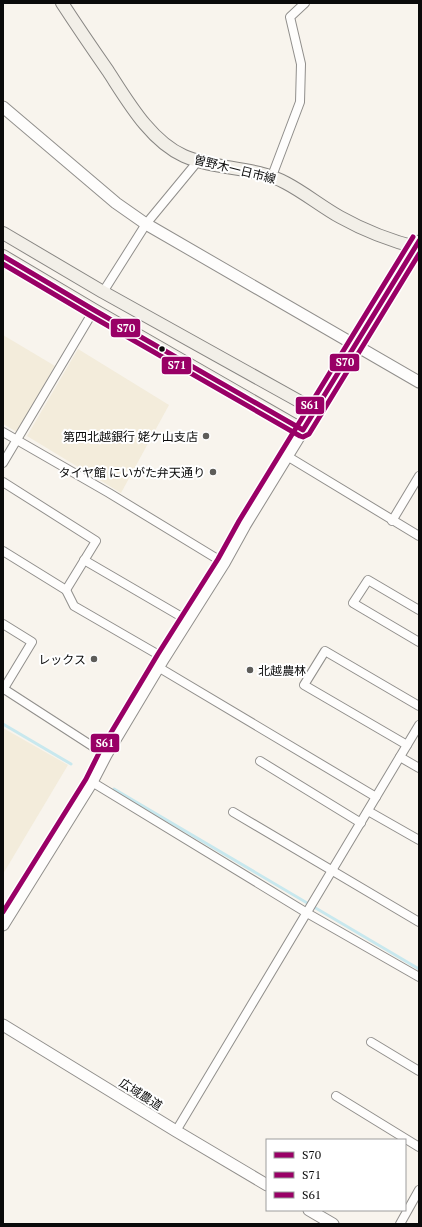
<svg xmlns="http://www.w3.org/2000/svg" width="422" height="1227" viewBox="0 0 422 1227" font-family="'PT Serif','Noto Sans JP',serif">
	<rect width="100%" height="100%" fill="#f8f4ed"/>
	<!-- farmland -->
	<g fill="#f3ecdb">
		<path d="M3,335L55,366L17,432L3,424Z"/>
		<path d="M78,349L169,405L121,493L27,436Z"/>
		<path d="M3,728L68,765L3,874Z"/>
	</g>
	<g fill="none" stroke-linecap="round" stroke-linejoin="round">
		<!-- stream -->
		<g stroke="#c8e8ee" stroke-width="3">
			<path d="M3,724L71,764"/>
			<path d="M114,789L419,969"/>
		</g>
		<!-- minor casing -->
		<g stroke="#918f8c" stroke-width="10">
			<g id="minor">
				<path d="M272,176L300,102L301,64L290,17L305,3"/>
				<path d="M103,292L146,224L198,161"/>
				<path d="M3,432L109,493L224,563"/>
				<path d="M287,456L419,536"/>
				<path d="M3,463L94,310"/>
				<path d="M3,482L96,541L66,590L3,551"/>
				<path d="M392,521L419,476"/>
				<path d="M84,560L187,620"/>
				<path d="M66,590L74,606L164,658"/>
				<path d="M419,610L368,580L353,603L419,642"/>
				<path d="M3,624L32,642L3,690"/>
				<path d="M158,667L376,797"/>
				<path d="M4,689L106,755"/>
				<path d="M407,745L304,685L325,651L419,706"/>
				<path d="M400,757L419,768"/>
				<path d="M260,761L361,823"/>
				<path d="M92,782L307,913L419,977"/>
				<path d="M368,811L419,840"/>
				<path d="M233,812L419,922"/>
				<path d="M371,1042L419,1071"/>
				<path d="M336,1096L419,1147"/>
				<path d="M176,1131L419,725"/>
				<path d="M400,1224L419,1190"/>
			</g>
		</g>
		<!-- tertiary casing -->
		<g stroke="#918f8c" stroke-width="13">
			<g id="tertiary">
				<path d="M3,107L116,203L146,224L419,382"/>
				<path d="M3,925L92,782L106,755L164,658L224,563L245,525L419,241"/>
				<path d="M3,1025L176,1131L267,1185"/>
				<path d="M309,1210L333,1224"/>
			</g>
		</g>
		<!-- secondary casing -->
		<g stroke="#888683" stroke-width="14">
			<g id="secondary">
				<path d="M62,3C77,26 92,48 108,71C127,100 150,141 184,156C216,170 255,166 286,183C305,193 322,207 340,217C365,231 391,241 419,248"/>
				<path d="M3,233L103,292L315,410"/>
				<path d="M3,256L94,310L303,430"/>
			</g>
		</g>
		<!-- minor -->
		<use href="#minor" stroke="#fefdfc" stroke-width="8"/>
		<!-- tertiary -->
		<use href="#tertiary" stroke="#fefdfc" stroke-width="11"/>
		<!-- secondary -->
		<use href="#secondary" stroke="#f2efe8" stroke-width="12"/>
		<!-- bus-1 casing -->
		<g stroke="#fff" stroke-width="8">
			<path id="bus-1" d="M3,256L94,310L303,430L419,241"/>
		</g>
		<!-- bus-2 casing -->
		<g stroke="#fff" stroke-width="8">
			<path id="bus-2" d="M3,264L91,316L300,436L303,437L309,434L419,254"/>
		</g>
		<!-- bus-3 casing -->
		<g stroke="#fff" stroke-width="8">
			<path id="bus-3" d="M3,912L86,779L100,751L158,654L218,559L239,521L413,237"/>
		</g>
		<!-- bus-1 -->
		<use href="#bus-1" stroke="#906" stroke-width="5"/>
		<!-- bus-2 -->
		<use href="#bus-2" stroke="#906" stroke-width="5"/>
		<!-- bus-3 -->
		<use href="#bus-3" stroke="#906" stroke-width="5"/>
	</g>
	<!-- markers -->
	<circle fill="#0a0a0a" stroke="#fff" stroke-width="1.5" cx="162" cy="349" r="3.5"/>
	<g fill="#5d5c59" stroke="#fff" stroke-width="1.5">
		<circle cx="206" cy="436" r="4"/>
		<circle cx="213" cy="472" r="4"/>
		<circle cx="94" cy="659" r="4"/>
		<circle cx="250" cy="670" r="4"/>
	</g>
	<g text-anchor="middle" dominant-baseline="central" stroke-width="4" stroke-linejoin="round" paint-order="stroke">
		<!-- street labels -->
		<g font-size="12" fill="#0a0a0a" stroke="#fff">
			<text transform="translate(235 169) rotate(14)">曽野木一日市線</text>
			<text transform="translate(141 1094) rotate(32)">広域農道</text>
		</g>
		<!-- poi labels -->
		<g font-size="12" fill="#0a0a0a" stroke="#fff" text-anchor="end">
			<text x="198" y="436">第四北越銀行 姥ケ山支店</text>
			<text x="205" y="472">タイヤ館 にいがた弁天通り</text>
			<text x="86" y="659">レックス</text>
			<text x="258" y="670" text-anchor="start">北越農林</text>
		</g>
	</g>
	<g stroke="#fff" stroke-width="1.5">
		<rect x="110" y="318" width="31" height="20" rx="4" fill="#906"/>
		<rect x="329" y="353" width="31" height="19" rx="4" fill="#906"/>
		<rect x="161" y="356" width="31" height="19" rx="4" fill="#906"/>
		<rect x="295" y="396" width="30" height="19" rx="4" fill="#906"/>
		<rect x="90" y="733" width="30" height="20" rx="4" fill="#906"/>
	</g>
	<g font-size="11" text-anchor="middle" font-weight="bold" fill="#fff">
		<text x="126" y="332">S70</text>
		<text x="345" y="366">S70</text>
		<text x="177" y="369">S71</text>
		<text x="310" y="409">S61</text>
		<text x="105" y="747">S61</text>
	</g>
	<!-- border -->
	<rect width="422" height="1227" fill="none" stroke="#0a0a0a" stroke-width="8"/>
	<!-- legend -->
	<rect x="266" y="1139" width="140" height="72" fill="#ffffff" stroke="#9d9d9d"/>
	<rect x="274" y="1152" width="20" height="6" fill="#990066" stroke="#9d9d9d"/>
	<text x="302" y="1159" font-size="12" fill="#0a0a0a">S70</text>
	<rect x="274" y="1172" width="20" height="6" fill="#990066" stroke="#9d9d9d"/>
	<text x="302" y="1179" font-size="12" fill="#0a0a0a">S71</text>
	<rect x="274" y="1192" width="20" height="6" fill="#990066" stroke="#9d9d9d"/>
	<text x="302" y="1199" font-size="12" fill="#0a0a0a">S61</text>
</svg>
